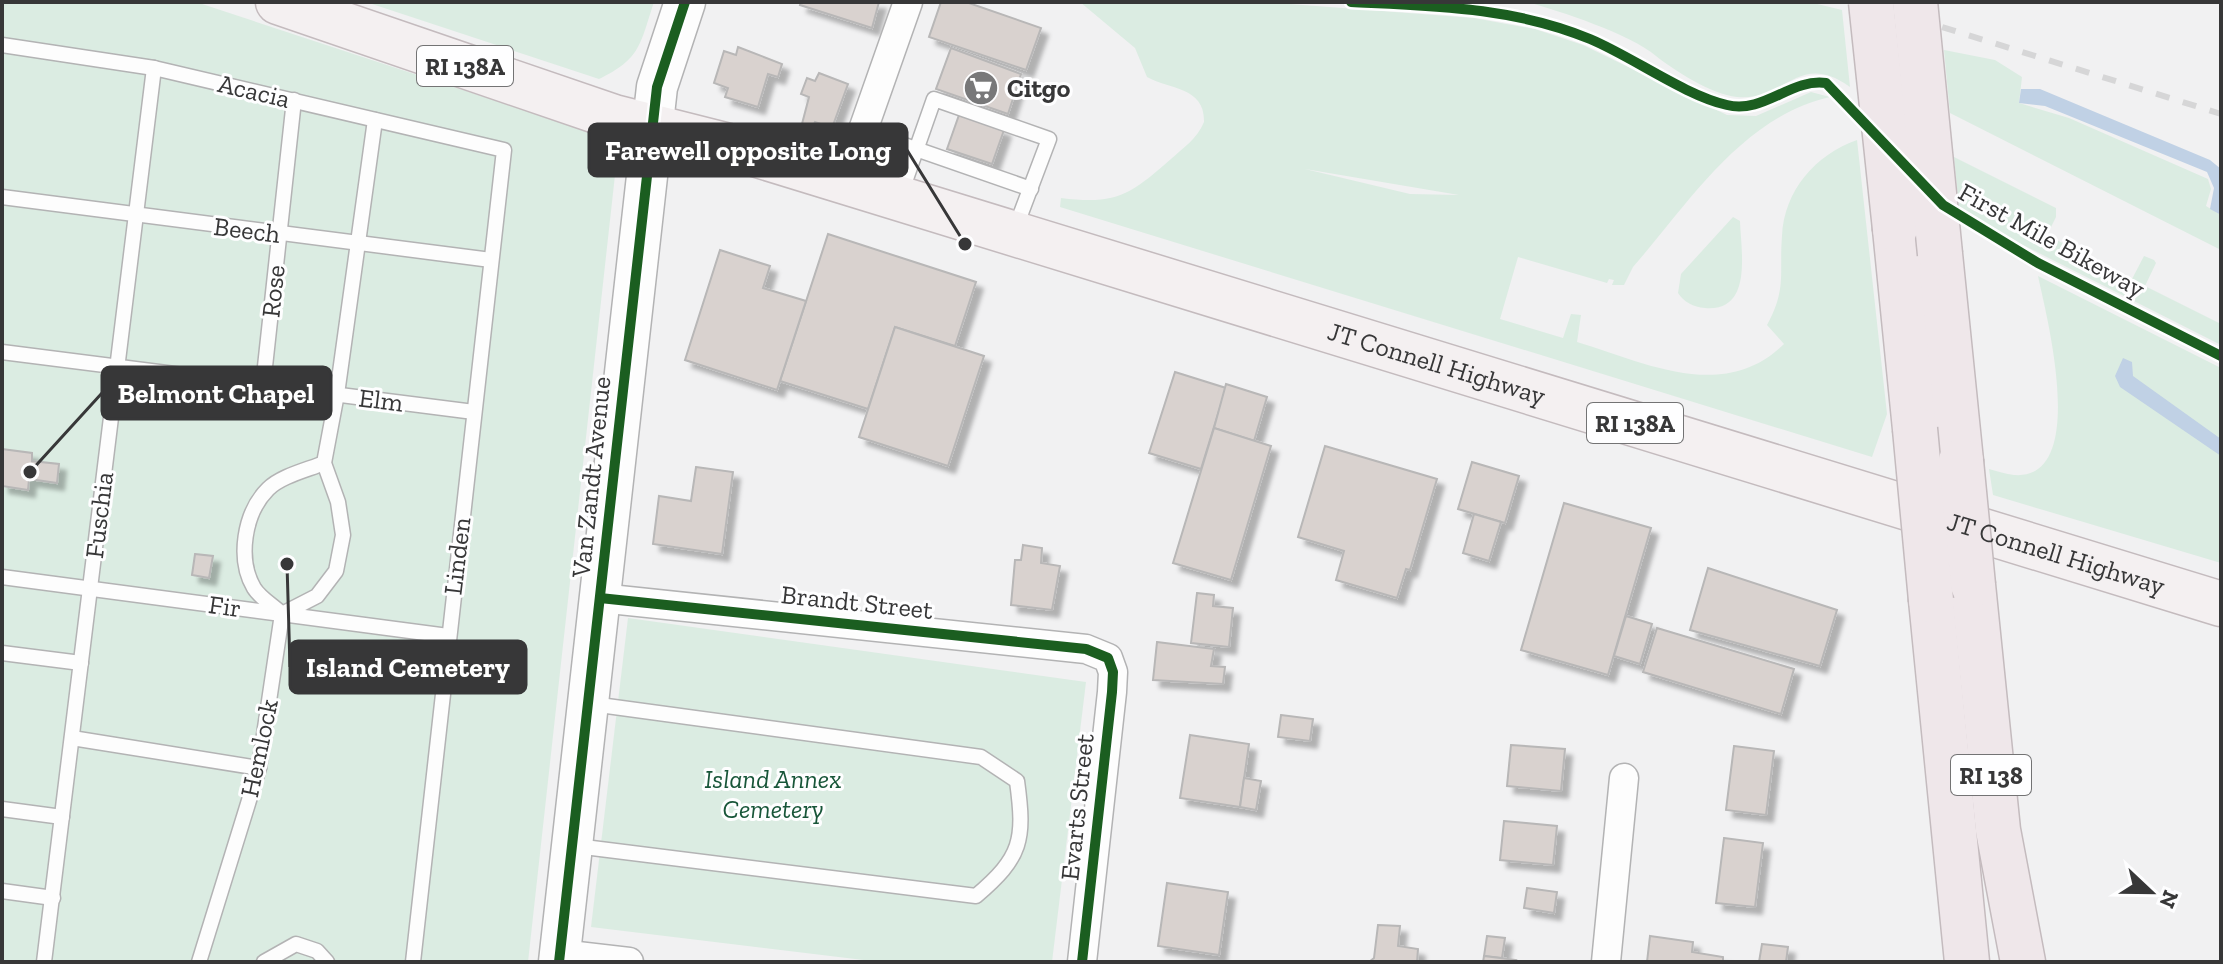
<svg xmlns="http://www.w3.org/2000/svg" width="2223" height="964" viewBox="0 0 2223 964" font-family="'Zilla Slab',serif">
	<defs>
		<filter id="shadow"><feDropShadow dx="7" dy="7" stdDeviation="2" flood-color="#0004"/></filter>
	</defs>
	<rect width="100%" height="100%" fill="#f1f1f2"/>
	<!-- green -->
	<g fill="#dbece2" fill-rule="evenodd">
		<path d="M2,2H196L596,134L616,166L528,962H2Z"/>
		<path d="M366,2H654C640,44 641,59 599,79Z"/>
		<path d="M1080,2H1265L1474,18L1535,29L1583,45L1727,115L1756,116L1811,92L1830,97C1742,117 1689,203 1633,267L1624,285H1612L1614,280L1609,279L1607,283L1518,257L1500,319L1563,338L1571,314L1581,315L1577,342C1646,363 1724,403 1784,344L1767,325C1787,288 1779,275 1782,236C1784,191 1815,155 1857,140L1887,414L1872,457L1060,207L1061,198C1116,205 1130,195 1171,159C1184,147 1197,139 1204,122C1205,87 1171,90 1147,77L1135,48ZM1305,169L1459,195L1410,194Z"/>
		<path d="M1527,2H1809L1842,10L1850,87C1798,50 1786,102 1737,97C1711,94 1675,71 1656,56C1630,34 1560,11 1527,2Z"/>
		<path d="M1944,50L1995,60L2022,77L2019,103L2069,118L2208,179L2211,189L2206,206L2221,215V250L1950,113Z"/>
		<path d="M1954,157L2056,208V217L2047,235L2132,279L2144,256L2154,260L2156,263L2145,286L2221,324V345L2019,243L1959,207Z"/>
		<path d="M1733,217L1740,221C1741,252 1753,312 1705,308C1693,307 1684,302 1678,293L1681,274Z"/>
		<path d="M2038,276L2221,368V563L1993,495L1989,469C1997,471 2006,474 2014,475C2090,481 2046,314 2038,276Z"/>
		<path d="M628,618L1086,682L1052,962H880L591,927Z"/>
	</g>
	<!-- water -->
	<g fill="#c0d1e5">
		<path d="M2021,89H2040L2210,160L2221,169V215L2210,209L2214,188L2207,172L2045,106L2019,103Z"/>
		<path d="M2123,358L2132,362L2133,376L2221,439V456L2120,387L2115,376Z"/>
	</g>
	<!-- building -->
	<g fill="#d9d2cf" stroke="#b8b7b7" stroke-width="2" filter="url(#shadow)">
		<path d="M801,2H879L872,28L800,5Z"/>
		<path d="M941,2H966L1041,28L1026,70L929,37Z"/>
		<path d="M738,47L782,64L778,77L768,74L758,107L725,97L728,88L714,83L724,51L736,55Z"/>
		<path d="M951,48L1021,74L1008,114L936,89Z"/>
		<path d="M819,73L848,84L832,128L815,122L812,128L802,124L809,97L801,94L807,78L815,81Z"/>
		<path d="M959,115L1004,130L992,164L947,149Z"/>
		<path d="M828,234L976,282L955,346L895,327L868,409L780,381Z"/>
		<path d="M720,250L770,266L763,288L806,301L777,390L685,360Z"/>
		<path d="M895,327L984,356L948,466L859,437Z"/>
		<path d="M1175,372L1226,388L1201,469L1149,453Z"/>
		<path d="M1226,384L1267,397L1254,441L1214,428Z"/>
		<path d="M1214,428L1271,446L1231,580L1173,563Z"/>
		<path d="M1325,446L1437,479L1410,570L1406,569L1397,598L1336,580L1344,551L1298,537Z"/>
		<path d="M2,449L32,453V461L59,464L57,483L29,479L28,490L2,486Z"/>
		<path d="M1472,462L1519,476L1505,523L1458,509Z"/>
		<path d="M696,467L733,472L722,554L653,544L659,496L691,501Z"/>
		<path d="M1564,503L1651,528L1608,675L1521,650Z"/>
		<path d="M1474,514L1501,522L1489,561L1463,553Z"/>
		<path d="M1023,545L1042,548L1041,563L1060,566L1052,610L1011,605L1015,560H1021Z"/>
		<path d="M195,554L213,556L209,578L192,575Z"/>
		<path d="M1708,568L1837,610L1820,666L1690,630Z"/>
		<path d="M1197,593L1214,595L1213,606L1233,608L1229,647L1191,643Z"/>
		<path d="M1626,616L1652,624L1640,664L1614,656Z"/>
		<path d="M1657,628L1794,669L1781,714L1643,672Z"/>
		<path d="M1157,642L1214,649L1211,666L1225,667L1223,684L1153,680Z"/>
		<path d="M1281,715L1313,719L1310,741L1278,737Z"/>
		<path d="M1190,735L1249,744L1240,807L1180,798Z"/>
		<path d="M1511,745L1565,749L1561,791L1507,786Z"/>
		<path d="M1734,746L1774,751L1766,815L1726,810Z"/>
		<path d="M1244,778L1261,781L1256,810L1240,807Z"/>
		<path d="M1504,821L1557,826L1553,865L1500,860Z"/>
		<path d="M1724,838L1763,843L1755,907L1716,903Z"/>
		<path d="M1167,883L1228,892L1219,955L1158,946Z"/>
		<path d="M1527,888L1557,892L1554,913L1524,908Z"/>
		<path d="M1378,925L1400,926L1398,946L1418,949L1417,962H1369L1374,958Z"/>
		<path d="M1487,936L1505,938L1502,958L1484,956Z"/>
		<path d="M1650,936L1693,942L1692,952L1723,957V962H1647Z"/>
		<path d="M1762,944L1788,947L1786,962H1759Z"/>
		<path d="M1484,956L1516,960L1515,962H1483Z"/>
	</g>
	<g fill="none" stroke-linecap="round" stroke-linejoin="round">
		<!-- lane casing -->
		<g stroke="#b3b3b4" stroke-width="17">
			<g id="lane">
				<path d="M2,45L154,68L504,150L413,962"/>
				<path d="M864,131L1031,189"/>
				<path d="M900,196L934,99L1049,139L1015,229"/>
				<path d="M2,197L491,260"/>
				<path d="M2,352L474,412"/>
				<path d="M263,385L294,100"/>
				<path d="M2,577L448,636"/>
				<path d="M282,614L317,596L336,571L343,535L338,502L324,463L337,394L375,120"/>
				<path d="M282,614C274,606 260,598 254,588C237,559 244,513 268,489C281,476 307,470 324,463"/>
				<path d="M2,653L81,663"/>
				<path d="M72,738L259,768"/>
				<path d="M2,809L62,817"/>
				<path d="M576,846L976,896C1022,857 1025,840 1017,781L981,757L592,704"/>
				<path d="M2,891L53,898"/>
				<path d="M44,962L154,68"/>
				<path d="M199,962L259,768L282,614"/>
				<path d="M264,962L296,944L317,951L327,962"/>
			</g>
		</g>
		<!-- street casing -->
		<g stroke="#b3b3b4" stroke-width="31">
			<g id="street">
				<path d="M845,181L908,2"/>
				<path d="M600,598L1086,649L1108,658L1113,672L1112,692L1082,962"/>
				<path d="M560,954L629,962"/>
				<path d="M1606,962L1624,778"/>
			</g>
		</g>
		<!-- secondary casing -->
		<g stroke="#b3b3b4" stroke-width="43">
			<path id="secondary" d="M559,962L657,87L685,2"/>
		</g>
		<!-- primary casing -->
		<g stroke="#c4bbbe" stroke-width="47">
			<g id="primary">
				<path id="s1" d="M278,2L614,117L725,145L2221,604"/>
			</g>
		</g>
		<!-- highway casing -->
		<g stroke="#c4bbbe" stroke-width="47">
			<g id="highway">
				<path d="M1895,229L1915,429"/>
				<path d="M1940,254L1961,461"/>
				<path d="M1973,585L1998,830L2023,962"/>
				<path d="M1931,600L1967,962"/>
			</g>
		</g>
		<!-- lane -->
		<use href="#lane" stroke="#fdfdfd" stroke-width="14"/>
		<!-- street -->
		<use href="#street" stroke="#fdfdfd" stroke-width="28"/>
		<!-- secondary -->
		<use href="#secondary" stroke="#fdfdfd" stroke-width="40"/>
		<!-- primary -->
		<use href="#primary" stroke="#f4f0f1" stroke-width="44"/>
		<!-- highway -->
		<use href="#highway" stroke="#efe7ea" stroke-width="44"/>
		<!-- rail -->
		<path stroke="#d6d6d7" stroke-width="6" stroke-dasharray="14 14" stroke-linecap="butt" d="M1862,2L2221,114"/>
		<!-- highway-bridge casing -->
		<g stroke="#c4bbbe" stroke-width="47" stroke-linecap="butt">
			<g id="highway-bridge">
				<path d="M1871,2L1895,229"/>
				<path d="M1915,2L1940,254"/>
				<path d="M1915,429L1931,600"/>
				<path d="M1961,461L1973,585"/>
			</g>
		</g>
		<!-- highway-bridge -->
		<use href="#highway-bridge" stroke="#efe7ea" stroke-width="44"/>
		<!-- cycleway casing -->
		<g stroke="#fefeff" stroke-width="15">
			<g id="cycleway">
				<path d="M1351,2C1434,6 1513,7 1590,39C1633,57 1684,95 1727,105C1764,114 1791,78 1826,83L1943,205L2038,263L2221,356"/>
				<path d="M600,598L1086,649L1108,658L1113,672L1112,692L1082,962"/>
				<path d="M559,962L657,87L685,2"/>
			</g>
		</g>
		<!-- cycleway -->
		<use href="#cycleway" stroke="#1b5e20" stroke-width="10"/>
	</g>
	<!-- icons -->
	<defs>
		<g id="supermarket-disc" transform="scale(1.8)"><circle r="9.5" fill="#787879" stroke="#fefeff"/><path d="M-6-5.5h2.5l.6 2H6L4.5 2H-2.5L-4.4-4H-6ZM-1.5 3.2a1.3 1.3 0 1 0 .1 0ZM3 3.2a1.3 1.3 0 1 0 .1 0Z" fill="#fff"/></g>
	</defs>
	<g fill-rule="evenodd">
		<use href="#supermarket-disc" x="981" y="88"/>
	</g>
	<g text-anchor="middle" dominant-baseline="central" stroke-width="6" stroke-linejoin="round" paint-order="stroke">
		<!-- shield labels -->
		<g fill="#fefeff" stroke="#737374" stroke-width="2">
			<rect x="417" y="46" width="96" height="40" rx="6"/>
			<rect x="1587" y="403" width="96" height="40" rx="6"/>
			<rect x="1951" y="755" width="80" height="40" rx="6"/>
		</g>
		<g font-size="24" font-weight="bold" fill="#373738">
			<text x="465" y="66">RI 138A</text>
			<text x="1635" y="423">RI 138A</text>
			<text x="1991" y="775">RI 138</text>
		</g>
		<!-- poi labels -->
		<g font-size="26" font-weight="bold" fill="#373738" stroke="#fefeff" text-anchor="start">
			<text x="1007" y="88">Citgo</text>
		</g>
		<!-- street labels -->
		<g font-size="26" fill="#373738" stroke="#fefeff">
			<text transform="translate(254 91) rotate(13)">Acacia</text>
			<text transform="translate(247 230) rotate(7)">Beech</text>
			<text transform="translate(2052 240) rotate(29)">First Mile Bikeway</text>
			<text transform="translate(273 291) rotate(-84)">Rose</text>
			<text stroke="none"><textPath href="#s1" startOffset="1214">JT Connell Highway</textPath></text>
			<text transform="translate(381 400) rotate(7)">Elm</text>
			<text transform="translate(591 477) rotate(-84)">Van Zandt Avenue</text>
			<text transform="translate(99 515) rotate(-83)">Fuschia</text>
			<text stroke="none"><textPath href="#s1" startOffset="1862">JT Connell Highway</textPath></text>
			<text transform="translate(457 556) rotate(-83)">Linden</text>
			<text transform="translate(857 602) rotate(6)">Brandt Street</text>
			<text transform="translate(225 606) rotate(8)">Fir</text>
			<text transform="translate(259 748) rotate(-78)">Hemlock</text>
			<text transform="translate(1077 807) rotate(-84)">Evarts Street</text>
		</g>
		<!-- park labels -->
		<g font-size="26" font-style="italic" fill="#185639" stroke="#fefeff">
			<text x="773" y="779">Island Annex<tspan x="773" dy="30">Cemetery</tspan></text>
		</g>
	</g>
	<!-- callouts -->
	<path fill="none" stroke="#373738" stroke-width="3" d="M965 244L907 150M30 472L102 393M287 564L290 667"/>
	<g fill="#373738" stroke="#fefeff" stroke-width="3">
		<circle cx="965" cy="244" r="8"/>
		<circle cx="30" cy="472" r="8"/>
		<circle cx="287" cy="564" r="8"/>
	</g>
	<g fill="#373738" stroke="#373738" stroke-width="3">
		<rect x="589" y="124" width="318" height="52" rx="8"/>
		<rect x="102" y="367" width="229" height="52" rx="8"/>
		<rect x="290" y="641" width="236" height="52" rx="8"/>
	</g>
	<g font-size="28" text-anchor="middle" font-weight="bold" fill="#fff">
		<text x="748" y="160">Farewell opposite Long</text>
		<text x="216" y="403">Belmont Chapel</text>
		<text x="408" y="677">Island Cemetery</text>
	</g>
	<!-- border -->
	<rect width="2223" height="964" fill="none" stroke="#373738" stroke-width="8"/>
	<!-- north arrow -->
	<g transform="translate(2151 892) rotate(112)" stroke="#fefeff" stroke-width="6" paint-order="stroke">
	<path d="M0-6L14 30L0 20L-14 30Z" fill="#373738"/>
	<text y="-12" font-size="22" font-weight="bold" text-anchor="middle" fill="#373738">N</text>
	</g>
</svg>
